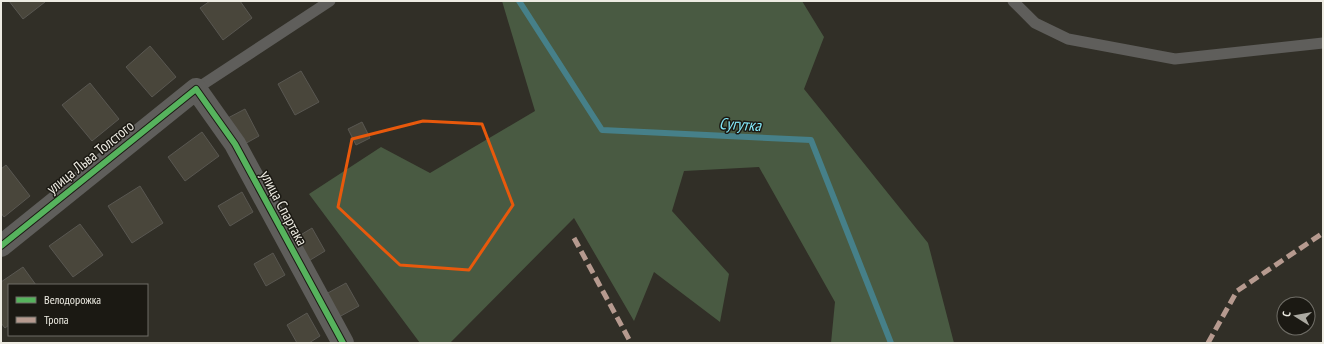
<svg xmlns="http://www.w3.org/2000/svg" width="1324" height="344" viewBox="0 0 1324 344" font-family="'PT Sans Narrow',sans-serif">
	<rect width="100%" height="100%" fill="#312f27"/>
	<!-- green -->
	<path fill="#495a42" d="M502,1H802L824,37L804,89L928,243L954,343H831L835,302L759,167L684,171L672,211L729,274L720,322L654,272L634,321L574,218L450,343H420L309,194L381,147L430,173L535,111Z"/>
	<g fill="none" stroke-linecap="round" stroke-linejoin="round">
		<!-- stream -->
		<path stroke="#468089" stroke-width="6" d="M519,1L602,130L811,140L891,343"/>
	</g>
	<!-- building -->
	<g fill="#49463b" stroke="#595751">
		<path d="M9,1H44L45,2L23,19Z"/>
		<path d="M210,1H240L252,18L223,40L200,8Z"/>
		<path d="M150,46L176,77L152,97L126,67Z"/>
		<path d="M301,71L319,102L295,115L278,84Z"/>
		<path d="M90,83L119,119L92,141L62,105Z"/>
		<path d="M245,109L259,136L241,146L226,119Z"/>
		<path d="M362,122L370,138L356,145L348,129Z"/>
		<path d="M202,132L219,156L185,181L168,157Z"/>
		<path d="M6,165L30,196L4,217L1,213V169Z"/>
		<path d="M140,186L163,223L132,243L108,206Z"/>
		<path d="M242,192L253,212L230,226L218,206Z"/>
		<path d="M80,224L103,255L73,277L49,246Z"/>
		<path d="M312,228L325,251L307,262L294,239Z"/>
		<path d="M273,253L285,275L266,286L254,264Z"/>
		<path d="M23,267L36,285H9V325L5,328L1,323V282Z"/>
		<path d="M346,283L359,306L339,317L326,294Z"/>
		<path d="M307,313L320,336L309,343H297L287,325Z"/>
	</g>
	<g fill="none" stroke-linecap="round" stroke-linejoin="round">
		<!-- lane -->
		<g stroke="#5f5e5b" stroke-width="11">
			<path d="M1013,1L1035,23L1068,39L1175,59L1323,43"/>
			<path d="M196,89L330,1"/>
		</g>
		<!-- street -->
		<path stroke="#5f5e5b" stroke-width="22" d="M1,246L196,89L235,144L343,343"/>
		<!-- quiet -->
		<g stroke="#b69a8f" stroke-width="5" stroke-dasharray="10 5" stroke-linecap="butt">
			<path d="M574,238L631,343"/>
			<path d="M1208,343L1237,291L1323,233"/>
		</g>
		<!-- cycleway casing -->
		<g stroke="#1b1913" stroke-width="8">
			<path id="cycleway" d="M1,246L196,89L235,144L343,343"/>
		</g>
		<!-- cycleway -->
		<use href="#cycleway" stroke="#56b35d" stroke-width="6"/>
	</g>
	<!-- marked area -->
	<path fill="none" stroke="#e8590c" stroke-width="3" stroke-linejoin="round" d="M423,121L482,124L513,205L469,270L400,265L338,207L352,139Z"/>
	<g text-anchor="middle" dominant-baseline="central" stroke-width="3" stroke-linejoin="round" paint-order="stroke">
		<!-- street labels -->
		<g font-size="15" fill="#edebe2" stroke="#1b1913">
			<text transform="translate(90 157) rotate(-39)">улица Льва Толстого</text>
			<text transform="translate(284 208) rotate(62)">улица Спартака</text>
		</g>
		<!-- water labels -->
		<g font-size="16" font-style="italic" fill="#84e9f9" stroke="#1b1913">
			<text transform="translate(740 124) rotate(3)">Сугутка</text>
		</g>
	</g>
	<!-- border -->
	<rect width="1324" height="344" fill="none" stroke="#edebe2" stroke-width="4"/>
	<!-- legend -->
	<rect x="8" y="284" width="140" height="52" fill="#1b1913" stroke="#6f6d66"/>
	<rect x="16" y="297" width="20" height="6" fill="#56b35d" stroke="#6f6d66"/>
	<text x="44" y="304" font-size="12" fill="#edebe2">Велодорожка</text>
	<rect x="16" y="317" width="20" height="6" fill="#b69a8f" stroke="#6f6d66"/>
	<text x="44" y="324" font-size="12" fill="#edebe2">Тропа</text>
	<!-- north arrow -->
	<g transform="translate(1296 316) rotate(281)"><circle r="19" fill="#1b1913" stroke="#6f6d66"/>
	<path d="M0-3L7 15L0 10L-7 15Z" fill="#aba9a1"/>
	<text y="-6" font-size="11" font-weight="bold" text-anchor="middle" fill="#edebe2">С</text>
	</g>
</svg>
